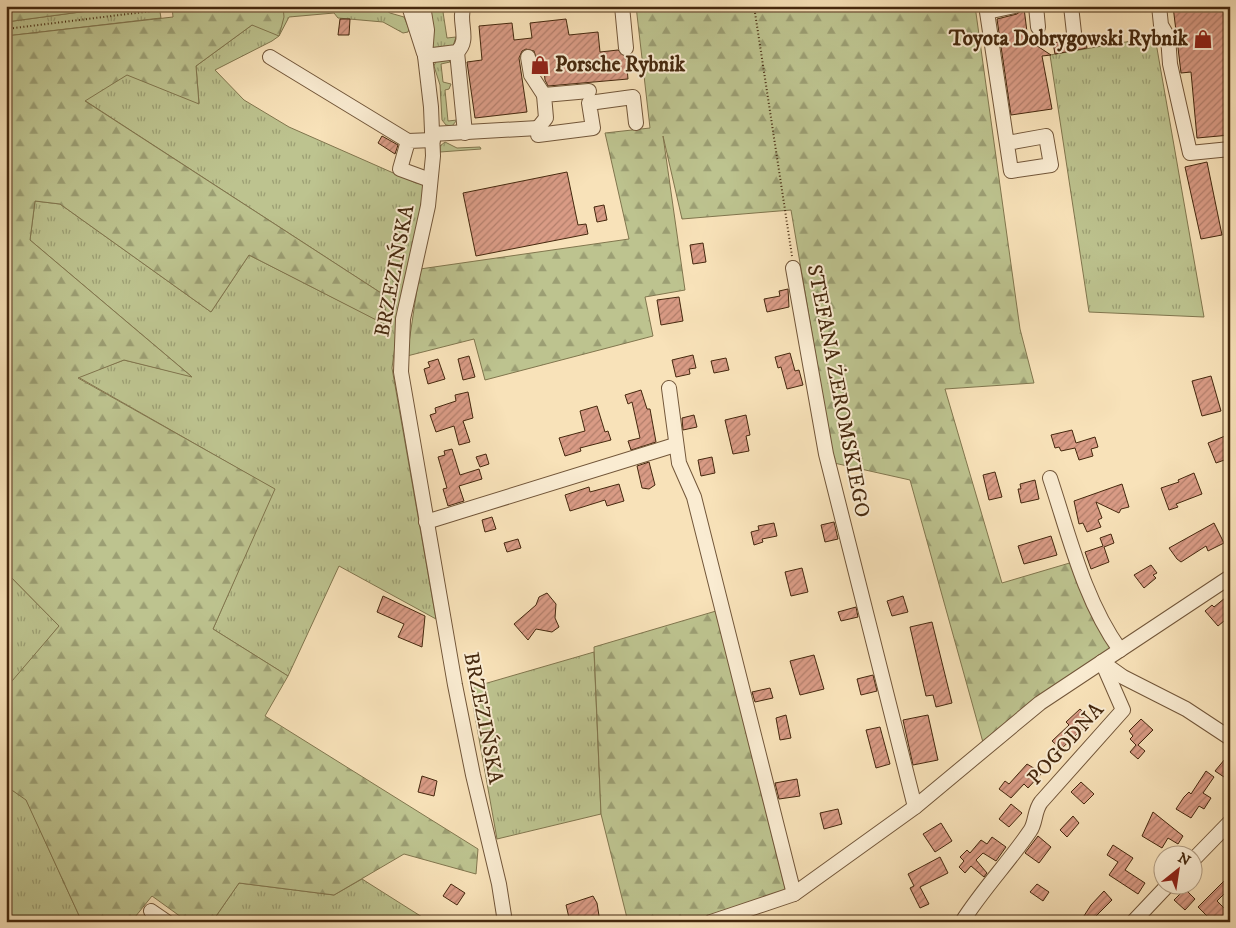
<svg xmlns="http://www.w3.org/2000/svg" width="1236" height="928" viewBox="0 0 1236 928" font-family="'IM FELL DW Pica',serif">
	<defs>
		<pattern id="grass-tufts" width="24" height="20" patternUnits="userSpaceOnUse" patternTransform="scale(1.25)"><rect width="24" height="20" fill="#bdc38f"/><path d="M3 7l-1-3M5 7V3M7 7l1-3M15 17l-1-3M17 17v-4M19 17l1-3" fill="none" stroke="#9b9e73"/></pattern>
		<pattern id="forest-firs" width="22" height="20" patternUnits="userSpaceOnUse" patternTransform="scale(1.25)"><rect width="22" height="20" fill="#bdc38f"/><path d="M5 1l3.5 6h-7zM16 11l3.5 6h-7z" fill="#9b9e73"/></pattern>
		<pattern id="building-hatch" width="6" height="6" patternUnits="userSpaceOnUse" patternTransform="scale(1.25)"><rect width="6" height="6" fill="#d99b85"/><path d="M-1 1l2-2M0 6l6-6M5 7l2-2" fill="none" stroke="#b27e6b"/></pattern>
	</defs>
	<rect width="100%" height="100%" fill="#f8e2b9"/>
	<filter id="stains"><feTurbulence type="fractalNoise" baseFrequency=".004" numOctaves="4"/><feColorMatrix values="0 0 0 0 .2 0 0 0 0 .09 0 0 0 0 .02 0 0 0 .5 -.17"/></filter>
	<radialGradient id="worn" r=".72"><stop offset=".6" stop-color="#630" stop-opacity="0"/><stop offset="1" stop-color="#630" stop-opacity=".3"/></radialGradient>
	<!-- grass -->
	<g fill="url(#grass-tufts)" stroke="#81764e">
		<path d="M125,6H159L161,18L6,36V22Z"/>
		<path d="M283,6H380L390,13L404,17L409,29L408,32L403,33L383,22L338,18L334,13L289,17L279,36L272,41L215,70L244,100L289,127L416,183L425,184L399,317L392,368L436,619L339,566L288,676L213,629L274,489L78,377L124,360L191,376L30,240L35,201L60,204L211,312L249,255L389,326L381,293L84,100L127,74L199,103L196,66L252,25L282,24Z"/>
		<path d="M430,6H457L453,10L443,12L447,38L456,37L453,46L436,49L433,48Z"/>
		<path d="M1155,37L1204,317L1089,312L1050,55Z"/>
		<path d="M447,59L450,62L441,64L443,82L451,84L449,89L445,90L448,121L457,120L452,126L446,125L442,120L440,85L434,66L436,61Z"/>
		<path d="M445,142L457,148L480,147L481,149L440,152V146Z"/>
		<path d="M6,572L59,626L7,689L6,688Z"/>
		<path d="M594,652L601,814L497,839L470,688Z"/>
		<path d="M6,786L26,799L82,922H6Z"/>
		<path d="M362,879L430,922H212L239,883L334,895Z"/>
	</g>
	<!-- forest -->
	<g fill="url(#forest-firs)" stroke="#81764e">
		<path d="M6,6H125L6,22Z"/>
		<path d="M172,6H283L284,17L279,36L252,25L196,66L199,104L127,75L85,101L381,293L390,327L249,255L211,312L60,204L35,201L30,240L192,377L124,360L78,378L275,489L213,629L288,676L265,716L478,849L476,874L404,854L334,895L239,883L212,922H188L152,896L131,922H82L26,800L6,786V688L59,626L6,572V36L173,17Z"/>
		<path d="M636,6H975L1020,329L1034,383L945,389L1002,583L1073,562L1112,648L984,746L910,480L834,463L791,210L682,219L663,136L685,290L645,297L653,336L485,380L474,339L407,356L420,269L629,239L605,133L650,128Z"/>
		<path d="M716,611L786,892L694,922H628L601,814L594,647Z"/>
	</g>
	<!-- building -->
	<g fill="url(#building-hatch)" stroke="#45280e">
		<path d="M1173,6H1230V135L1197,138L1191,72L1181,73Z"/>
		<path d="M1024,8L1028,40L1051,55L1042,56L1052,109L1011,115L997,19L1017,14Z"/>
		<path d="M340,19H350L349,35H338Z"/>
		<path d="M566,19L569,35L598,32L600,52L618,50L626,57L628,79L548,86L545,80L543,60L537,61L534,51L526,49L522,51L519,58L527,112L475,118L467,62L482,60L479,26L512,23L514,40L532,38L530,23Z"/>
		<path d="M1081,37H1085L1087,48L1055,54L1053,43L1069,40L1075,42Z"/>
		<path d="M382,136L398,145L395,154L378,143Z"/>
		<path d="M1207,162L1222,235L1201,239L1185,167Z"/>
		<path d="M567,172L578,225L586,224L588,234L476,256L463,193Z"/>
		<path d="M604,205L607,220L597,222L594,207Z"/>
		<path d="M703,243L706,262L693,264L690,245Z"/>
		<path d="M788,289L789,307L767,312L764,299L780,296L779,291Z"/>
		<path d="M679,297L683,321L661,325L657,300Z"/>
		<path d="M790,353L795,371L799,370L803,385L787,389L781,367L778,368L775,357Z"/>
		<path d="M693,355L696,368L689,369L690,374L676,377L672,360Z"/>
		<path d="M469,356L475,377L463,380L458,359Z"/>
		<path d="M726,358L729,370L714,373L711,361Z"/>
		<path d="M438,359L445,379L428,384L424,369L430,367L428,362Z"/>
		<path d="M1211,376L1221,411L1202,416L1192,381Z"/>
		<path d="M641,390L647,409H650L656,442L631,450L628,441L640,438L632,402L628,404L625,395Z"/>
		<path d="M468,392L473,418L463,421L470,442L459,445L454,426L436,432L430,415L436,413L435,408L456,401L455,395Z"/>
		<path d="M597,406L605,432L608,431L611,440L580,448L581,451L565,456L559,438L585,431L580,411Z"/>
		<path d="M694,415L697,427L683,430L682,418Z"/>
		<path d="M746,415L750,435L746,436L749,451L733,454L725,420Z"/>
		<path d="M1072,430L1076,443L1095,437L1098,447L1091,449L1093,456L1079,460L1075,448L1061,451L1059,447L1055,448L1051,435Z"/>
		<path d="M1225,436L1230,448V458L1216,463L1208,443Z"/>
		<path d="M452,449L460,475L479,469L482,479L459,486L464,501L448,506L443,489L447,488L438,457L445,455L444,451Z"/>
		<path d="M486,454L489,464L480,467L476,457Z"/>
		<path d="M712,457L715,473L701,476L698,460Z"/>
		<path d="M649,462L655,485L649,489L642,488L637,466Z"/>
		<path d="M995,472L1002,497L989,500L983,475Z"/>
		<path d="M1194,473L1202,494L1176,504L1178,507L1169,510L1161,488L1179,482L1178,480Z"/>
		<path d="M1035,480L1039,499L1021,503L1018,489H1021L1020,484Z"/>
		<path d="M619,484L624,501L607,506L605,500L570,511L565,495L589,487L590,492Z"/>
		<path d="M1122,484L1129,507L1121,509L1119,513L1096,502L1102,518L1098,520L1101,527L1087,532L1083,523L1079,524L1074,501Z"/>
		<path d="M492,517L496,529L485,532L482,520Z"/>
		<path d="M834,522L838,539L825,542L821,525Z"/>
		<path d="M774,523L777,536L762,539L763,542L754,545L751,532L759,530L758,526Z"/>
		<path d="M1214,523L1224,543L1208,551L1206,546L1181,562L1177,559L1169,548Z"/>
		<path d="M1111,534L1114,543L1104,547L1109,562L1091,569L1085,552L1103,546L1100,538Z"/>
		<path d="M1051,536L1057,555L1024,564L1018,546Z"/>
		<path d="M518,539L521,548L507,552L504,543Z"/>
		<path d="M1151,565L1157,573L1153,575L1156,578L1144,588L1134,575Z"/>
		<path d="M802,568L808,592L791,596L785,572Z"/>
		<path d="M547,593L556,604L555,618L559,627L552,632L536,629L528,640L514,624L536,605L539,597Z"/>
		<path d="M383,596L425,616L422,647L398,637L404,624L377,612Z"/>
		<path d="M903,596L908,612L892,616L887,601Z"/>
		<path d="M1225,598L1230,603V616L1218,626L1205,611L1212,605L1214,607Z"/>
		<path d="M856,607L858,617L841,621L838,612Z"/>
		<path d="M932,622L952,703L936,707L933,695L926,696L910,627Z"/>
		<path d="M814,655L824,689L800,695L790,661Z"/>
		<path d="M873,675L877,691L861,695L857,679Z"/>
		<path d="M770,688L773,698L755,702L752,692Z"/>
		<path d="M1080,709L1092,720L1061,749L1052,741L1069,725L1066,722Z"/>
		<path d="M786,715L791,738L780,740L776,718Z"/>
		<path d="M928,715L938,760L913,765L903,720Z"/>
		<path d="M1141,719L1153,730L1138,745L1145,751L1138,759L1130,752L1136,745L1130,739L1133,736L1129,731Z"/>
		<path d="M880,727L890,764L876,768L866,730Z"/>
		<path d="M1230,753V781L1215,771Z"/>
		<path d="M1027,764L1042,773L1028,788L1024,784L1011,798L999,789L1005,781L1009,784Z"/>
		<path d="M1206,771L1214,777L1203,793L1211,798L1204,809L1199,806L1191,818L1176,809L1184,797L1189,792L1191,794Z"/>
		<path d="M422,776L437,781L434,796L418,792Z"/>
		<path d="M797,779L800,796L779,799L775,783Z"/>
		<path d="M1081,782L1094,794L1084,804L1071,792Z"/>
		<path d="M1011,804L1022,813L1009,827L999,819Z"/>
		<path d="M838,809L842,824L824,829L820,813Z"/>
		<path d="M1153,812L1183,836L1178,844L1168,838L1162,848L1142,836Z"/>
		<path d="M1073,816L1079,823L1067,837L1060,830Z"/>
		<path d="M941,823L952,841L935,852L923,834Z"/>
		<path d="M1038,836L1051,847L1039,863L1025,853Z"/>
		<path d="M992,837L1006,847L996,861L983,853L976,860L987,873L984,877L971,866L965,873L959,867L964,861L960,857L967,850L970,853L981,840L987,844Z"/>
		<path d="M1113,845L1133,858L1125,870L1145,883L1138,894L1109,875L1118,862L1107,855Z"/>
		<path d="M940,857L948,873L920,887L929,904L920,908L910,888L914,886L908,874Z"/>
		<path d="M1224,881L1230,888L1217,901L1227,911L1224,914L1227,917L1223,922H1213L1198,907Z"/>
		<path d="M451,884L465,893L457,905L443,896Z"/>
		<path d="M1037,884L1049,892L1043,901L1030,892Z"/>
		<path d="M1185,889L1195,899L1185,910L1174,900Z"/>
		<path d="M1104,891L1112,900L1090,922H1080L1091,905Z"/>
		<path d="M593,896L597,903L600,922H570L566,905Z"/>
	</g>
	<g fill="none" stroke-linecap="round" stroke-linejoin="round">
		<!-- minor casing -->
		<g stroke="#725639" stroke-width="16">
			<g id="minor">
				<path d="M409,6L424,53"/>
				<path d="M423,6L427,30L425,56L431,107L433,156L428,206L403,319L401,372L455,685L473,775L499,884L505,922"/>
				<path d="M622,6L626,48"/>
				<path d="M1036,6L1038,27"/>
				<path d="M1071,6L1074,33"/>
				<path d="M1159,6L1161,25L1168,37L1170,64L1190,153L1230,149"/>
				<path d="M457,52L465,133"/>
				<path d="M425,56L457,52C471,40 457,20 464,6"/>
				<path d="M270,57L408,141"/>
				<path d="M528,57L531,75L544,95"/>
				<path d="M538,128L546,118L544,95L589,91"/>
				<path d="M432,134L538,128V135L593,128L589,103L633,97L636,123"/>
				<path d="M1007,143L1046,136L1051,165L1011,171L987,12L1015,6"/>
				<path d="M430,180L400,169L408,141L433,140"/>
				<path d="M793,268L826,454L915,807"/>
				<path d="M669,388L679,463L694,497L794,894"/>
				<path d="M1050,478C1069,535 1084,600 1120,650"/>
				<path d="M426,522L675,445"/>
				<path d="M1102,662L1123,677L1186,709L1230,738"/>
				<path d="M1194,859L1230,822"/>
				<path d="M151,911L167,922"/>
				<path d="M711,922L794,894L915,807L1040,703L1230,577"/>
				<path d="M962,922C982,890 1009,862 1030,831C1036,823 1034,811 1041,802L1123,710L1102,662"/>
				<path d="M1133,922L1167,886"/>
			</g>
		</g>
		<!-- path -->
		<g stroke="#45280e" stroke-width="2" stroke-dasharray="1 2.5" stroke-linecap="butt">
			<path d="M754,6L792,256"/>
			<path d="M6,29L160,10"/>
		</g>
		<!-- minor -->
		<use href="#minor" stroke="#faecd2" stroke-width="14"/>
	</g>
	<!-- icons -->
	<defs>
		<g id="shop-bare" transform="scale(1.5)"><path d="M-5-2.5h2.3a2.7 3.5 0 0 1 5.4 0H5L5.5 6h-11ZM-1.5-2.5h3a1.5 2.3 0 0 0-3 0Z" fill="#8f2418" stroke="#faecd2" stroke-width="2.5" paint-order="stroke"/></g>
	</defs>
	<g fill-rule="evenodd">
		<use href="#shop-bare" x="1203" y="39"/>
		<use href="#shop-bare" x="540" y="65"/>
	</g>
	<g text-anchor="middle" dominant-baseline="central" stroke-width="4" stroke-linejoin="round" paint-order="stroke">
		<!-- poi labels -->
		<g font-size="21" font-weight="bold" fill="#45280e" stroke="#faecd2" text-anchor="end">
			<text x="1188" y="39">Toyota Dobrygowski Rybnik</text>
			<text x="555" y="65" text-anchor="start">Porsche Rybnik</text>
		</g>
		<!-- street labels -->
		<g font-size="21" fill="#45280e" stroke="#faecd2">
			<text transform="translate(395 271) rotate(-79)">BRZEZIŃSKA</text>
			<text transform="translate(838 391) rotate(79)">STEFANA ŻEROMSKIEGO</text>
			<text transform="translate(483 718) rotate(79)">BRZEZIŃSKA</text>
			<text transform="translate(1066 744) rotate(-48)">POGODNA</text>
		</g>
	</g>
	<!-- margin -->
	<rect width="1236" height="928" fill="none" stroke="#f8e2b9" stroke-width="25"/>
	<rect x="8" y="8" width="1221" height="913" fill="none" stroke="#45280e" stroke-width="2.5"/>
	<rect x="12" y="12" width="1211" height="903" fill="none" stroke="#45280e"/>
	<!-- north arrow -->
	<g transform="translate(1178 870) rotate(30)"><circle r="24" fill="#faecd2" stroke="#b29e84"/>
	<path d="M0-4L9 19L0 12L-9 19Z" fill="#8f2418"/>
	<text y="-8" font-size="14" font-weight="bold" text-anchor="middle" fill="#45280e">N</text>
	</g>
	<rect width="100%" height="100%" filter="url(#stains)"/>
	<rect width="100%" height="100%" fill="url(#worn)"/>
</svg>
